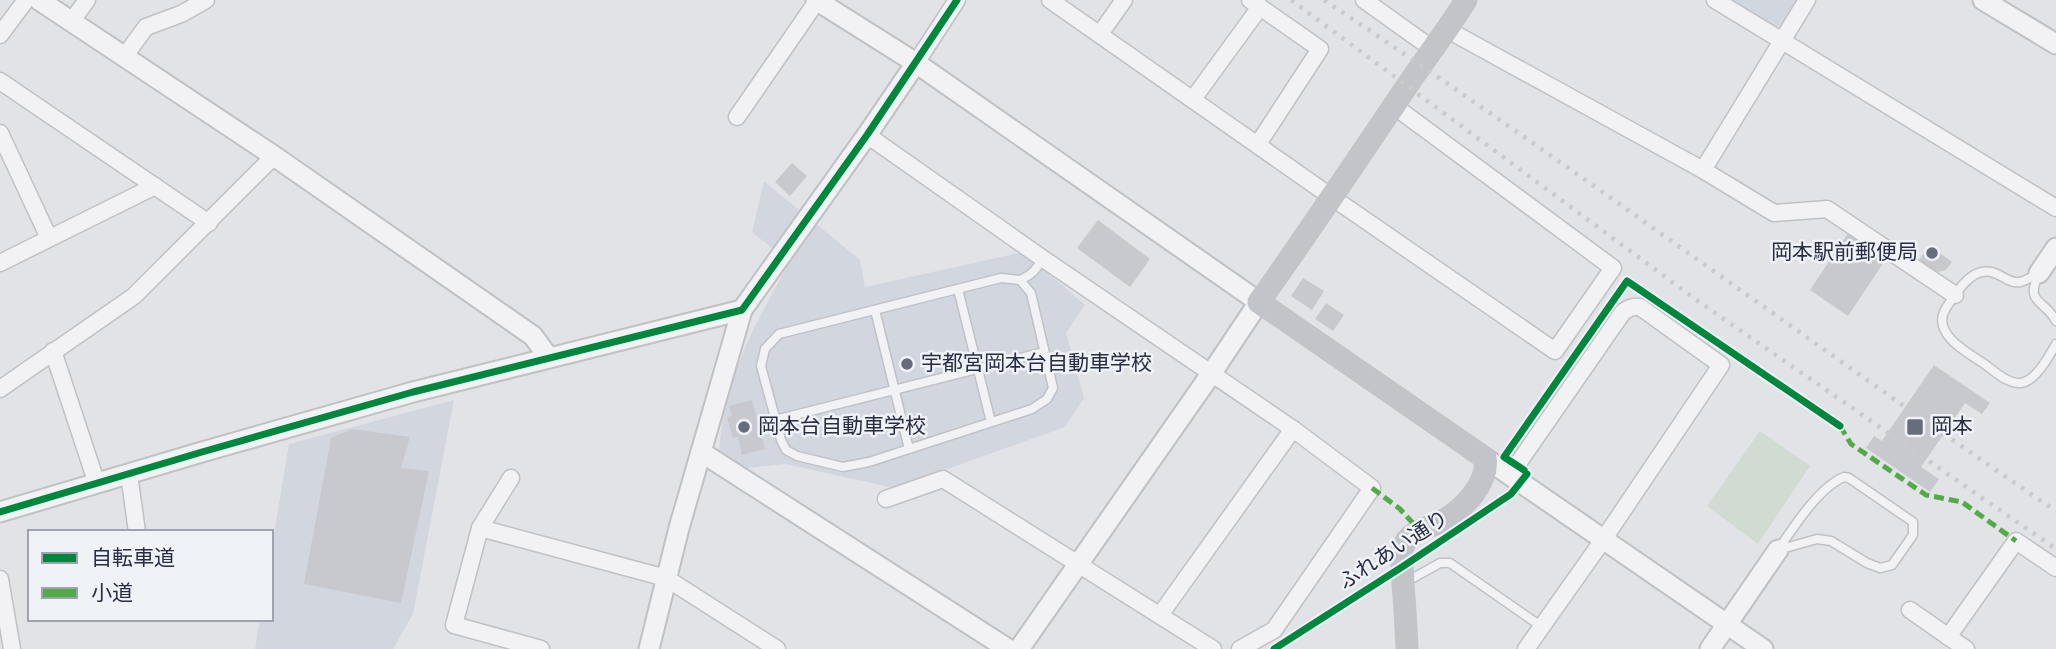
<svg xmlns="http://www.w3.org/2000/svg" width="2056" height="649" viewBox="0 0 2056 649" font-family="Overpass,'Noto Sans JP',sans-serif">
	<rect width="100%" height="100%" fill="#e2e3e7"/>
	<!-- built -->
	<g fill="#d2d6de">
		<path d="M1728,0H1798L1783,25L1773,27Z"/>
		<path d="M764,181L860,260L865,287L1023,252L1085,305L1066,333L1084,398L1065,427L894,488L785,464L747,468L719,450L726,394L752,332L789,262L752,232Z"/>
		<path d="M454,400L413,614L393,649H255L260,619H271V552L289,444Z"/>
	</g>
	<!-- green -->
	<path fill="#d0dbd2" d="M1760,431L1810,466L1758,544L1707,506Z"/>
	<!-- building -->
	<g fill="#c8c9ce">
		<path d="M792,163L807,176L790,196L775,182Z"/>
		<path d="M1098,220L1150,259L1130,287L1077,248Z"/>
		<path d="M1848,233L1886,259L1848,316L1810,290Z"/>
		<path d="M1929,245L1952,262L1946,270L1933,273L1918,262Z"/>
		<path d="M1303,278L1324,291L1312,310L1291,296Z"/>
		<path d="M1326,303L1344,315L1333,331L1315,319Z"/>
		<path d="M1934,365L1990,403L1982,414L1965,403L1921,467L1939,479L1930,492L1866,448L1874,436L1882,441Z"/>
		<path d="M752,400L765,449L742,455L738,437L733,438L727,417L732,416L729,406Z"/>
		<path d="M352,429L410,437L401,468L429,471L401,603L304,584L331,438Z"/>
	</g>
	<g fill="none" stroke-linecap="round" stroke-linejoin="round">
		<!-- service casing -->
		<g stroke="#c0c1c5" stroke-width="11">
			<g id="service">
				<path d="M2039,273C2033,276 2026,281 2020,282C2005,285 1995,263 1974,275C1966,280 1958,290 1953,298C1950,302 1946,307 1944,312C1934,335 1968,353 1983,363C1993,370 2007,384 2021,383C2036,381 2049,356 2056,344"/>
				<path d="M2039,273C2024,305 2045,299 2056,321"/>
				<path d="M1001,278L1020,280L1031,293L1053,388L1047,399L1032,409L869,462L843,467L797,456L786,450L781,440L761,366L765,349L779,334Z"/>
				<path d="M1020,280C1031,275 1037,270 1042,258"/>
				<path d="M958,289L991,422"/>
				<path d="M875,310L909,449"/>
				<path d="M775,420L1044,352"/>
				<path d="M1844,477L1849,478L1913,522V535L1892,565L1880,568L1867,563L1831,541L1817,539L1778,550C1793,528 1819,487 1844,477Z"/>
				<path d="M1406,582L1440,563H1450L1542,627"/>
			</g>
		</g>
		<!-- minor casing -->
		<g stroke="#c0c1c5" stroke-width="19">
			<g id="minor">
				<path d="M1050,0L1333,198L1555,351L1613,268L1394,106"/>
				<path d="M1250,0L1320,49L1258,144"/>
				<path d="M1364,0L1434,50"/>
				<path d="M1715,0L2056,208"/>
				<path d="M71,22L87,0"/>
				<path d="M1448,30L1703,170L1774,213L1827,209L1955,295"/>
				<path d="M1100,34L1124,0"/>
				<path d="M0,35L26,0"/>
				<path d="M124,57L146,27L181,14L206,0"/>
				<path d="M916,63L957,0"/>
				<path d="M0,81L209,223"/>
				<path d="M1193,99L1260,7"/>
				<path d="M737,117L817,1"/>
				<path d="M0,133L49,238"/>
				<path d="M867,135L1042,258L1293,429L1372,488L1274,630L1240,649"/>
				<path d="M1703,170L1807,0"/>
				<path d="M0,263L155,186"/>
				<path d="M53,351L97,484"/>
				<path d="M0,389L134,296L274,156"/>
				<path d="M129,474L137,532"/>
				<path d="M1510,475L1623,312C1629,308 1633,306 1640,307L1721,365L1603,540L1526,649"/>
				<path d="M511,478L480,528L454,625L541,649"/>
				<path d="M886,499L943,479L1213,649"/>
				<path d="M480,528L666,578L777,649"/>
				<path d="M0,579L12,649"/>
				<path d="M1910,610L1966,649"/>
				<path d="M1160,615L1293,429"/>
				<path d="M1948,637L2016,541L2056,568"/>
			</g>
		</g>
		<!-- tertiary casing -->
		<g stroke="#c0c1c5" stroke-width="23">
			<g id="tertiary">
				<path d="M39,0L274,156L533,336L549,358"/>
				<path d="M816,0L916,63L1259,302L1211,374L1019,649"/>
				<path d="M1983,0L2056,44"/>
				<path d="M2039,273L2056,248"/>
				<path d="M701,452L1008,649"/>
				<path d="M1485,458L1763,649"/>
				<path d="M0,512L202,452L413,392L742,310L867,135L916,63"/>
				<path d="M649,649L679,528L742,310"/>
				<path d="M1710,649L1778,550"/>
			</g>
		</g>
		<!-- service -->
		<use href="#service" stroke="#f2f2f4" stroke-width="8"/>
		<!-- minor -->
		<use href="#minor" stroke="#f2f2f4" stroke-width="16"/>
		<!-- tertiary -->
		<use href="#tertiary" stroke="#f2f2f4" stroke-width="19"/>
		<!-- secondary -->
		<path stroke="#c3c4ca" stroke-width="23" d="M1407,649C1406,628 1405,606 1403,585C1403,573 1400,558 1403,547C1408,531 1429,528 1442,521C1463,510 1489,483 1485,458L1259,302C1309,232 1357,160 1405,89C1425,59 1447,31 1466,0"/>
		<!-- rail -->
		<g stroke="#cacbcf" stroke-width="4.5" stroke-dasharray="3.5 7" stroke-linecap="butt">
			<path d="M1291,0L1695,299L2056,549"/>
			<path d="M1324,0C1572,165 1810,344 2056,511"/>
		</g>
		<!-- quiet -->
		<g stroke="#53ab47" stroke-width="5" stroke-dasharray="10 5" stroke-linecap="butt">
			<path d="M1840,426L1851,444L1926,495L1962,502L2016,541"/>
			<path d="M1372,488L1400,509L1420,531"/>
		</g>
		<!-- cycleway casing -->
		<g stroke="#eff2f7" stroke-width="11">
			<g id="cycleway">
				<path d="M1524,470L1504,457L1627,281L1840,426"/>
				<path d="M0,512L202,452L413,392L742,310L867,135L957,0"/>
				<path d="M1274,649L1402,567L1511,494L1527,474"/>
			</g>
		</g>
		<!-- cycleway -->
		<use href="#cycleway" stroke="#00873e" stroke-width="7"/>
	</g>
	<!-- markers -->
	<g fill="#686d7c" stroke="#eff2f7" stroke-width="2.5">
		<circle cx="1932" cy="253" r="7"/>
		<circle cx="907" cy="364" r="7"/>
		<circle cx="744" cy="427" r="7"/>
		<rect x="1906" y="418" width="18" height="18" rx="3.5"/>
	</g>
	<g text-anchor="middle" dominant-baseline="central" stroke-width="5" stroke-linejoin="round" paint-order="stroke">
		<!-- poi labels -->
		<g font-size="21" fill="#272d43" stroke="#eff2f7" text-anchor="start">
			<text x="1918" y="253" text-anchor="end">岡本駅前郵便局</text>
			<text x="921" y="364">宇都宮岡本台自動車学校</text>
			<text x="758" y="427">岡本台自動車学校</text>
			<text x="1931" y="427">岡本</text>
		</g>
		<!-- street labels -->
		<g font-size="21" fill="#272d43" stroke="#eff2f7">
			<text transform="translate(1394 551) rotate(-33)">ふれあい通り</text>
		</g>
	</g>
	<!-- legend -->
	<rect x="28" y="530" width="245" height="91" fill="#eff2f7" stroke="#9fa3af" stroke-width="2"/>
	<rect x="42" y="553" width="35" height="10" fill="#00873e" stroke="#9fa3af" stroke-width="2"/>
	<text x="91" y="565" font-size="21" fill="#272d43">自転車道</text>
	<rect x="42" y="588" width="35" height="10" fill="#53ab47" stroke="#9fa3af" stroke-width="2"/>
	<text x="91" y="600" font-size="21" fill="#272d43">小道</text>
</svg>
